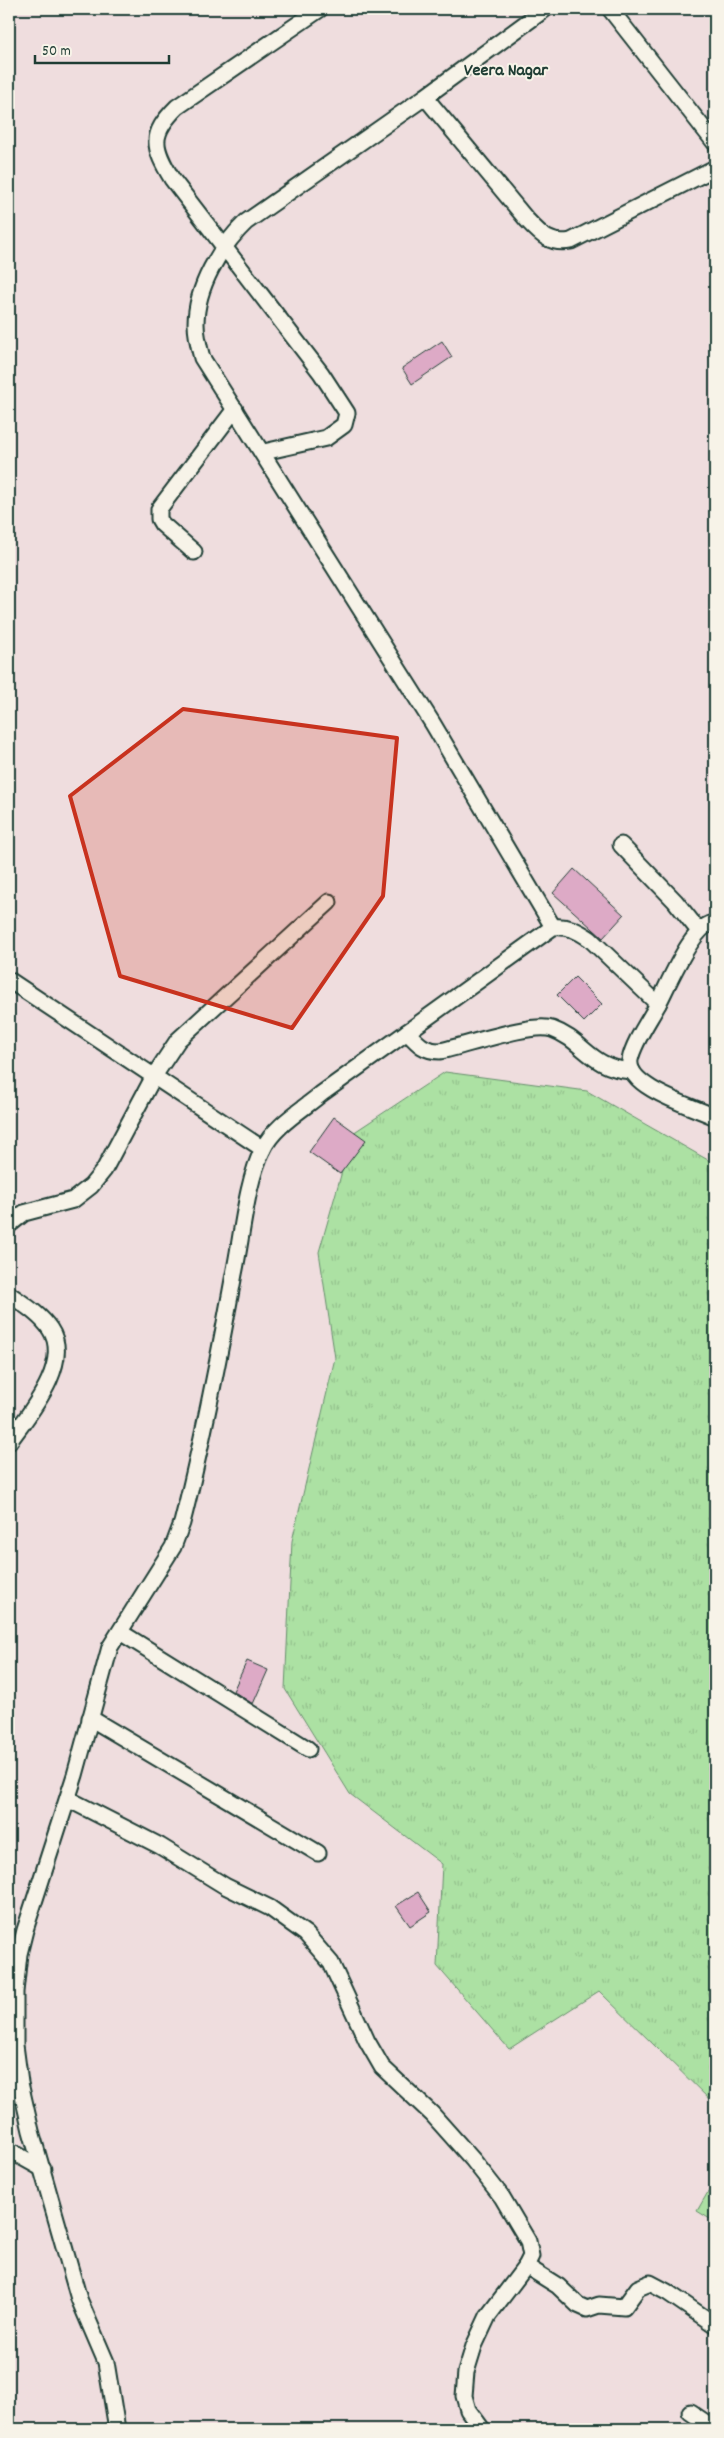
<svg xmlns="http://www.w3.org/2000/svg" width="724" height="2438" viewBox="0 0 724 2438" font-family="Dekko,sans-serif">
	<defs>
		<pattern id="grass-tufts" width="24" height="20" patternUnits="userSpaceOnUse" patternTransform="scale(1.25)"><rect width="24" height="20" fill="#ace1a3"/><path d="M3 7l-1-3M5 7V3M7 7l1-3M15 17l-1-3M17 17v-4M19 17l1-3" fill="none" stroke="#94c28d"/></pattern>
	</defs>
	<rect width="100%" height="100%" fill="#efddde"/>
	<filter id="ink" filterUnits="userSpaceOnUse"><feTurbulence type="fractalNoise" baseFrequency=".02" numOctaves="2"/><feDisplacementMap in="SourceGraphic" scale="10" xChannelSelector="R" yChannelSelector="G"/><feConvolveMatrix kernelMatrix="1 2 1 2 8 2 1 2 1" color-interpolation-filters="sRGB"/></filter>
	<g filter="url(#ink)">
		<!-- grass -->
		<g fill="url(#grass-tufts)" stroke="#668f6c">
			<path d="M445,1072L587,1091L715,1164V2105L599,1991L509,2049L437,1966L442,1864L350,1794L285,1689L292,1541L335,1358L319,1252L353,1133Z"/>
			<path d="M715,2180V2222L697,2211Z"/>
		</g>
		<!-- building -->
		<g fill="#ddaac6" stroke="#1f3d34">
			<path d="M442,341L452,357L412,384L402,368Z"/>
			<path d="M574,869L624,915L603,938L553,893Z"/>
			<path d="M575,977L602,1004L584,1022L557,995Z"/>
			<path d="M334,1117L366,1140L340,1174L309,1152Z"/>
			<path d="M247,1661L268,1670L253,1704L233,1691Z"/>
			<path d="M418,1892L431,1912L410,1926L396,1906Z"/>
		</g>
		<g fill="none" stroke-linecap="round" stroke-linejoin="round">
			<!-- street casing -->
			<g stroke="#1f3d34" stroke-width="19">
				<g id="street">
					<path d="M545,9L425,97L246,222C220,247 196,287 196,324C196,335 199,347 202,358L433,724L553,927"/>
					<path d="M610,9L715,143"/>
					<path d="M425,97L527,220C541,235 550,245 571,241L715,168"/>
					<path d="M264,452L326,438L344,425L347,413L321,373L172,179C153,147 149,135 177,107L320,9"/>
					<path d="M194,552L162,524L159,519V509L235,409"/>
					<path d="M621,845L675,901L699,931"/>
					<path d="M9,980L263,1149"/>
					<path d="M658,1004C668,986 693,922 715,923"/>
					<path d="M407,1032C418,1044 424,1051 440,1051C465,1046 532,1022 552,1029C585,1041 589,1068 632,1071"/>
					<path d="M9,1225L24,1213L73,1200L91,1186L104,1170L154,1076L178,1040L329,902"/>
					<path d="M9,1294C23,1304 40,1314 50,1329C73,1363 28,1415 9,1442"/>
					<path d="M120,1632L308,1749"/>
					<path d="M90,1718L318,1853"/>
					<path d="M68,1799L160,1846L225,1886L270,1908L306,1934L331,1963L367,2041L382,2067L432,2114L473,2160L502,2197L528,2241L531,2256L526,2266L488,2316L474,2346L466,2372L464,2396L468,2410L482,2429"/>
					<path d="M9,2150L43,2169"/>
					<path d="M526,2266L558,2286L578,2305L587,2309L599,2305L624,2307L638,2288L650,2283L667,2292L715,2325"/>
					<path d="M690,2412L715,2429"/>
					<path d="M117,2429L106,2362L79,2299L31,2131L20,2083L15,2045V1992L19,1954L25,1930L75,1775L110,1647L173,1547L182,1523C203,1441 219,1357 234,1274C242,1237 246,1182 263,1149C274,1126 302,1110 321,1094L553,927C568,925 578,931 590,939L658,1004C650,1019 633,1043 630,1060C626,1088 695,1107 715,1117"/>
				</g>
			</g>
			<!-- street -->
			<use href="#street" stroke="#f7f3e8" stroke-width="15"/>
		</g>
	</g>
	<!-- marked area -->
	<path fill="#c8321e" fill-opacity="0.2" stroke="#c8321e" stroke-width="4" stroke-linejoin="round" d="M183,709L397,738L383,896L292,1028L120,976L70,796Z"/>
	<g text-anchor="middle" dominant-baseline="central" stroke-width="4" stroke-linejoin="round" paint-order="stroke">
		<!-- neighbourhood labels -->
		<g font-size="18" font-weight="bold" fill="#1f3d34" stroke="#f7f3e8">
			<text x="506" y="71">Veera Nagar</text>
		</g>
	</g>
	<!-- margin -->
	<rect width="724" height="2438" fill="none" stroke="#f7f3e8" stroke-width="30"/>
	<rect x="15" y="15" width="694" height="2408" fill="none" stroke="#1f3d34" stroke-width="2" filter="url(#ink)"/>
	<!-- scale -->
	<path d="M35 55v8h134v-8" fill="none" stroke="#1f3d34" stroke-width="2.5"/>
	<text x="42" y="55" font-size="15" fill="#1f3d34" stroke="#f7f3e8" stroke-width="4" paint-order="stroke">50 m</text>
</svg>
